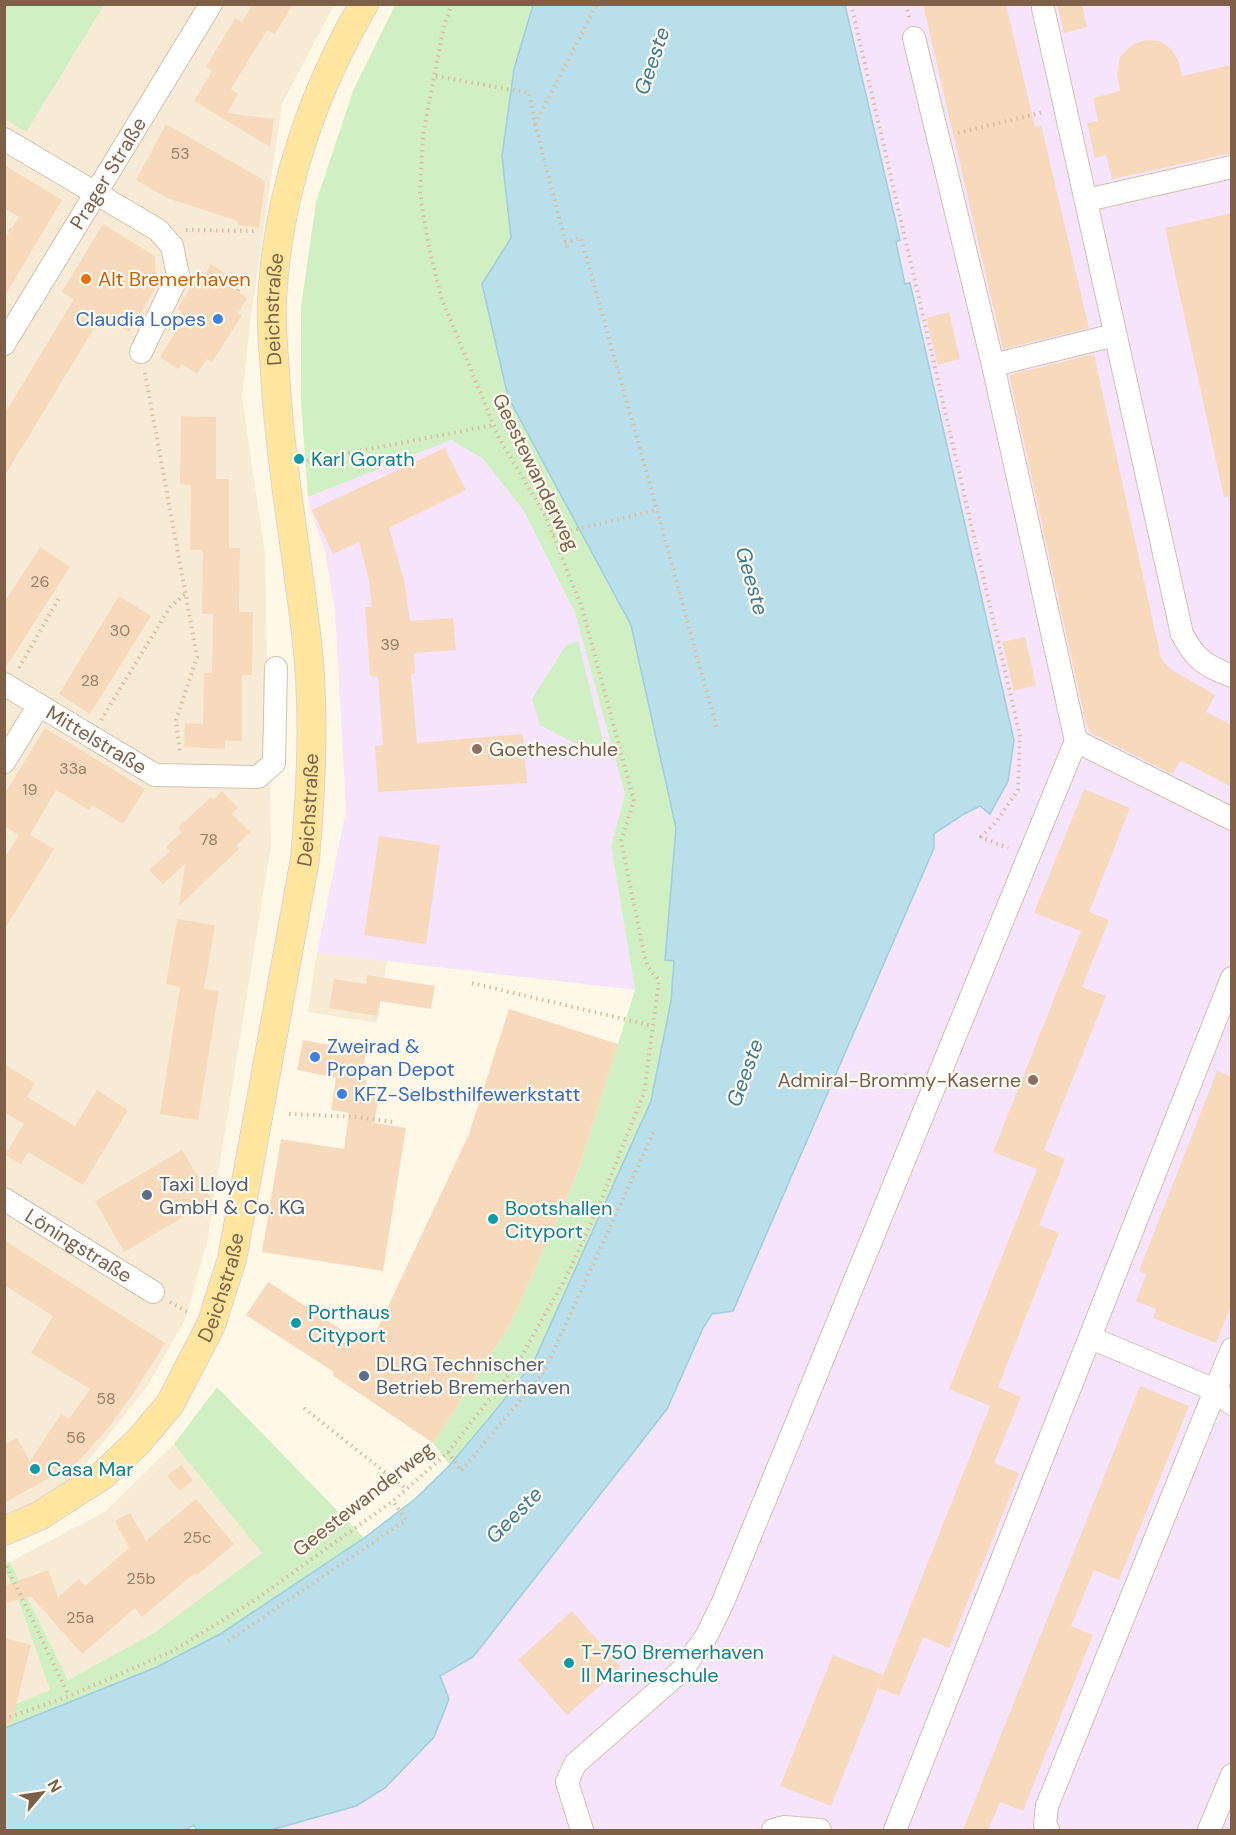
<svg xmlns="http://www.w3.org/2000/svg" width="1236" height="1835" viewBox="0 0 1236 1835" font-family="'DM Sans',sans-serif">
	<rect width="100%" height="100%" fill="#fff8e7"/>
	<!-- residential -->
	<g fill="#f7ebd5">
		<path d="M4,5H334L282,104L251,316L242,397L265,554L271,845L207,1243L185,1320L148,1385L81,1470L59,1493L4,1518Z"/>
		<path d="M317,953L387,961L377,1023L308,1012Z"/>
		<path d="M174,1444L263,1553L154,1633L68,1680L10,1562L106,1511Z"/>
		<path d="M4,1571L21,1608L50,1690L5,1708Z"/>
	</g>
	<!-- education -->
	<g fill="#f5e4fb">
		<path d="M845,5H1231V1830H271L356,1806L385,1788L434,1737L449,1699L440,1676L473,1657L667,1409L703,1328L712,1314L733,1311L934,848V834L964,814L980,806L990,814L1008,781L1014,739L910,284H906L896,242L900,240Z"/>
		<path d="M451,440L483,459L524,511L575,613L625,795L611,846L635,990L317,953L346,810L335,611L325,552L311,512L308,497Z"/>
	</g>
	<!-- green -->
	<g fill="#d0efc3">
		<path d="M5,4L104,5L26,132L5,119Z"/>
		<path d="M395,5H533L514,69L502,156L511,238L482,284L508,397L631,625L676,828L665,960L674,961L671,1001L651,1101L534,1361L500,1405L450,1465L433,1443L510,1325L576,1176L635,990L611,846L625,795L575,613L524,511L483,459L451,440L308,497L301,403V307L316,202L353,91Z"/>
		<path d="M578,641L604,745L586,749L540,725L532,699L566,645Z"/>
		<path d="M217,1387L364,1538L219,1634L157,1667L5,1728V1708L50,1690L21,1608L5,1571V1563L10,1562L68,1680L154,1633L262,1553L174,1444Z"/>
	</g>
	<!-- water -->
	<path fill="#b9dfeb" stroke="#9ecedf" stroke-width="1.5" d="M835,5H845L900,240L896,242L905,284L910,283L1014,740L1008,781L990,814L980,806L964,814L934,834V848L733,1311L712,1314L703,1328L667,1409L473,1657L440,1676L449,1699L434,1737L385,1788L356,1806L271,1830H197L194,1825L185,1830H5V1728L157,1667L220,1634L364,1538L415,1499L450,1465L500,1405L534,1361L651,1101L671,1001L674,961L665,960L676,828L631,625L508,397L482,284L511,238L502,156L514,69L533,5Z"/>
	<!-- building -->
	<g fill="#f7dabc">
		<path d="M253,4H293L275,34L267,30L231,89L238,94L227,113L274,119L270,147L194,101L212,71L206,67L235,18L242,22Z"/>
		<path d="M923,4H1006L1035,127L1041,125L1089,328L1003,349Z"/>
		<path d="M1057,4H1082L1087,27L1064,33Z"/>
		<path d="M1145,40L1160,41L1171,49L1179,62L1182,76L1232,65V153L1112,179L1106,155L1095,158L1087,123L1098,121L1093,98L1120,91L1117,74L1120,57L1132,45Z"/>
		<path d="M166,124L265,181L259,228L237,225L238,221L167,198L136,180Z"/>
		<path d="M4,165L62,200L4,297V240L19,217L4,208Z"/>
		<path d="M1232,213V496L1224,497L1165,228Z"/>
		<path d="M103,224L155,256L156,287L129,332L102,315L4,477V415L74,299L62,292Z"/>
		<path d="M211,264L228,275L224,283L247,298L238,313L242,315L212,362L207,359L197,374L182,364L178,369L160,357L175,333L170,330L182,312L177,309L201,272L205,274Z"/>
		<path d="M949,312L960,359L938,365L926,318Z"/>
		<path d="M1094,354L1161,658L1169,668L1215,695L1206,712L1232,725V787L1181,761L1172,774L1091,733L1086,724L1009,375Z"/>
		<path d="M181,416L216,417V479H229V548H240L239,612H253L252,675H242V741H225V749L184,747L185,723L203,724L204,673H212L213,614H202L203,550H190L191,485L180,484Z"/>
		<path d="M445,448L466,490L389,528L404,580L410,621L453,618L456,650L414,653L415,673L411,674L417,743L523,734L527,783L378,792L375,746L383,745L378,677L370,676L365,607H372L369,580L359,542L333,554L312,510Z"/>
		<path d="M40,547L70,567L4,670V603Z"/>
		<path d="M119,596L151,616L90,714L59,694Z"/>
		<path d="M1025,637L1036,685L1014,691L1002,642Z"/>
		<path d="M45,728L145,789L123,824L92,805L89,810L56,790L30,835L54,849L4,930V859L19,835L4,826V795Z"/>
		<path d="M1084,789L1130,808L1089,912L1109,920L1082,987L1106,996L1044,1150L1065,1159L1039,1225L1059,1233L998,1387L1021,1397L994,1463L1019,1473L949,1648L923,1637L899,1696L878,1688L990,1406L949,1389L1037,1169L993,1152L1081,931L1034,913Z"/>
		<path d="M222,791L238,808L232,814L250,832L236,846L239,849L179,906L185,864L163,884L149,870L170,851L166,847L182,832L178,828L211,797L213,800Z"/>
		<path d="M379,836L440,845L426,944L364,935Z"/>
		<path d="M177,919L215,925L204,989L219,991L198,1120L160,1114L180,987L166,984Z"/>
		<path d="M367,975L435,986L431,1009L380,1001L378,1016L329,1008L334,979L366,984Z"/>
		<path d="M509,1009L618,1044L576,1176L510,1325L433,1443L332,1375L334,1372L246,1315L268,1282L356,1339L361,1332L374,1336L469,1134Z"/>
		<path d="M303,1040L366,1052L362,1079L367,1080L364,1093L379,1096L374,1123L406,1128L383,1271L262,1252L281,1139L344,1149L349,1113L331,1110L336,1078L297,1070Z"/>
		<path d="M4,1064L35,1083L27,1097L75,1126L97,1090L128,1110L83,1185L28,1152L21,1164L5,1155L24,1124L4,1112Z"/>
		<path d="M1217,1071L1232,1077V1303L1216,1343L1153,1318L1156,1309L1136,1301L1146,1274L1139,1271Z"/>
		<path d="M182,1150L212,1200L124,1252L95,1201Z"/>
		<path d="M4,1240L165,1343L133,1394L108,1428L78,1462L4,1503V1445L17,1438L30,1461L61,1414L69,1419L90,1389L31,1353L53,1316L4,1285Z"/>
		<path d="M1140,1386L1189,1406L1119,1580L1094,1570L1071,1626L1093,1635L1023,1811L1000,1802L988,1830H963Z"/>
		<path d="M181,1465L193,1480L180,1491L167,1476Z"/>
		<path d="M196,1499L234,1544L197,1575L195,1573L142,1617L135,1608L82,1654L31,1596L4,1604V1586L48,1570L58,1597L79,1579L85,1586L129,1548L115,1521L130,1513L146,1541Z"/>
		<path d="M572,1611L621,1667L567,1715L518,1660Z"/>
		<path d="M4,1638L31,1645L11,1725L4,1724Z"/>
		<path d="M833,1655L883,1675L831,1806L780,1786Z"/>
	</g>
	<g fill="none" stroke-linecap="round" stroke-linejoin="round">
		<!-- minor casing -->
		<g stroke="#d3c1ab" stroke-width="24">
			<g id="minor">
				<path d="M1043,8L1182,634C1195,659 1205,666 1232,676"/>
				<path d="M4,139L158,230L172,246L178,275L141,352"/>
				<path d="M1087,200L1232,167"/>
				<path id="s1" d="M4,344L211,4"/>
				<path d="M993,365L1115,335"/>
				<path id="s2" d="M4,684L155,775L258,777L274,763L276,668"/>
				<path d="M1076,741L1232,819"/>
				<path d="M4,762L39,705"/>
				<path id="s3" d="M4,1199L153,1292"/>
				<path d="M1091,1338L1215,1390L1232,1404"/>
				<path d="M582,1830L567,1782L575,1764L682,1670L706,1637L723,1602L1076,741L993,365L914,38"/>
				<path d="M773,1830L784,1827L820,1830"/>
				<path d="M895,1830L1232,978"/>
				<path d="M1048,1830L1045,1825L1047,1806L1232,1349"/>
				<path d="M1209,1830L1232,1775"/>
			</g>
		</g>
		<!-- major casing -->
		<g stroke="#ddd6cf" stroke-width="30">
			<g id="major">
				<path id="s4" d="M4,1531L39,1516L103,1475L138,1442L170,1404L211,1325L232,1259L305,859C311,787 315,714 307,642C297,552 280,463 275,372C273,344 270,315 273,286C280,187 314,90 364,4"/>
			</g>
		</g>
		<!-- path -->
		<g stroke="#ddbd9e" stroke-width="4" stroke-dasharray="1.5 4.5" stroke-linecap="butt">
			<path d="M851,4L1020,736L1018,790L996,822L981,837L1008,848"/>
			<path d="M906,4L909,18"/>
			<path d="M436,76L529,93L535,124L597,4"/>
			<path d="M535,124L568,252"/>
			<path d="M958,133L1044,112"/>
			<path d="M4,227L10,230"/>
			<path d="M186,230L256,231"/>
			<path d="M565,243L581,238L657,510"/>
			<path d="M238,291L241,281L250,282"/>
			<path d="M145,373L197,657L176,720L180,754"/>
			<path d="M307,461L494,425"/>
			<path d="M553,535L657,510L717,730"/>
			<path d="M19,668L60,596"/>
			<path d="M101,720L170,607L185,594"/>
			<path d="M472,983L653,1026"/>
			<path d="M289,1114L357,1117L394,1122"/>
			<path d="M170,1302L189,1313"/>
			<path d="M304,1408L406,1489"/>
			<path d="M448,1452L461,1471L544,1372L654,1131"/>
			<path d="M4,1561L69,1696"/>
			<path d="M228,1641L406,1520L393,1501"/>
			<path d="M4,1719L69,1696L173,1651L255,1600L355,1528L393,1501L448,1452L517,1364L569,1272L600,1203L644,1093L659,980L648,967L644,954L621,841L634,801L582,608L545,515L499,438L441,297L428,243L420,193L423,135L444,25L452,4"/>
		</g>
		<!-- minor -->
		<use href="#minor" stroke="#fff" stroke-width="22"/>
		<!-- major -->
		<use href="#major" stroke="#ffe59e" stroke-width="28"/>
	</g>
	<!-- markers -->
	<circle fill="#e8710a" stroke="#fffbf0" stroke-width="2" cx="86" cy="279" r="6"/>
	<g fill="#3f7fe0" stroke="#fffbf0" stroke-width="2">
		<circle cx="218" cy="319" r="6"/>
		<circle cx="315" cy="1057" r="6"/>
		<circle cx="342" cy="1094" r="6"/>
	</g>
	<g fill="#0f9aa8" stroke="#fffbf0" stroke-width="2">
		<circle cx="299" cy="459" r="6"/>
		<circle cx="493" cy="1219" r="6"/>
		<circle cx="296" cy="1323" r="6"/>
		<circle cx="35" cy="1469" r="6"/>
		<circle cx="569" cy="1663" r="6"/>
	</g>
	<g fill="#8d6e63" stroke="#fffbf0" stroke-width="2">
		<circle cx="477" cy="749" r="6"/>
		<circle cx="1033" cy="1080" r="6"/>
	</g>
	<g fill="#5c6f8a" stroke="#fffbf0" stroke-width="2">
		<circle cx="147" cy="1195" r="6"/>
		<circle cx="364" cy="1376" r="6"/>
	</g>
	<g text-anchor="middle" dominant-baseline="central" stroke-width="4.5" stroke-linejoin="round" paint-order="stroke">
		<!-- number labels -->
		<g font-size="16" fill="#9c7e64">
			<text x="180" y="153">53</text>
			<text x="40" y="581">26</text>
			<text x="120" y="630">30</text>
			<text x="390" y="644">39</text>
			<text x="90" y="680">28</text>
			<text x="73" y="768">33a</text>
			<text x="30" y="789">19</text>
			<text x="209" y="839">78</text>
			<text x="106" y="1398">58</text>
			<text x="76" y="1437">56</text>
			<text x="197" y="1537">25c</text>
			<text x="141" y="1578">25b</text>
			<text x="80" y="1617">25a</text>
		</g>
		<!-- street labels -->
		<g font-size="20" fill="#7d6047" stroke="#fffbf0">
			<text stroke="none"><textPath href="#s1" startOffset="200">Prager Straße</textPath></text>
			<text stroke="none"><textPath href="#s4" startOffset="1329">Deichstraße</textPath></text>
			<text transform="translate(536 472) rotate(64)">Geestewanderweg</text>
			<text stroke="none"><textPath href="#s2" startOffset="108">Mittelstraße</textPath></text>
			<text stroke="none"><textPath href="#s4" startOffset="826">Deichstraße</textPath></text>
			<text stroke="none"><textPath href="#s3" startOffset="88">Löningstraße</textPath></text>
			<text stroke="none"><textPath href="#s4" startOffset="340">Deichstraße</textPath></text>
			<text transform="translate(363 1499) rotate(-38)">Geestewanderweg</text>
		</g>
		<!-- food labels -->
		<g font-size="20" fill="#c56008" stroke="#fffbf0" text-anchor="start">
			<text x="98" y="279">Alt Bremerhaven</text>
		</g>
		<!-- shop labels -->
		<g font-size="20" fill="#366cbe" stroke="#fffbf0" text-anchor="start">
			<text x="206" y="319" text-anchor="end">Claudia Lopes</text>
			<text x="327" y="1046">Zweirad &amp;<tspan x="327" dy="23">Propan Depot</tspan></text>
			<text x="354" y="1094">KFZ-Selbsthilfewerkstatt</text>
		</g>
		<!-- culture labels -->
		<g font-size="20" fill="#0d838f" stroke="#fffbf0" text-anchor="start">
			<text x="311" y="459">Karl Gorath</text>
			<text x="505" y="1208">Bootshallen<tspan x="505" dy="23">Cityport</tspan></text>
			<text x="308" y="1312">Porthaus<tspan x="308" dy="23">Cityport</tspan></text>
			<text x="47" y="1469">Casa Mar</text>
			<text x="581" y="1652">T-750 Bremerhaven<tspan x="581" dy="23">II Marineschule</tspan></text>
		</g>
		<!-- education labels -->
		<g font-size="20" fill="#785e54" stroke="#fffbf0" text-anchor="start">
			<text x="489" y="749">Goetheschule</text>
			<text x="1021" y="1080" text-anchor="end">Admiral-Brommy-Kaserne</text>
		</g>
		<!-- service labels -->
		<g font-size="20" fill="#4e5e75" stroke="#fffbf0" text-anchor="start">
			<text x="159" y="1184">Taxi Lloyd<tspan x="159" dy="23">GmbH &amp; Co. KG</tspan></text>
			<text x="376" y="1364">DLRG Technischer<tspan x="376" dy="23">Betrieb Bremerhaven</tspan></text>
		</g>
		<!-- water labels -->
		<g font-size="21" font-style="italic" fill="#3e7b92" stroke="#fffbf0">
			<text transform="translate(652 61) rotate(-71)">Geeste</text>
			<text transform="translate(752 581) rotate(74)">Geeste</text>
			<text transform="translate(745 1073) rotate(-70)">Geeste</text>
			<text transform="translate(514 1515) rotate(-45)">Geeste</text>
		</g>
	</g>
	<!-- border -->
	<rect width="1236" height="1835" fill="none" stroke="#7d6047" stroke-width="12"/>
	<!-- north arrow -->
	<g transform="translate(42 1793) rotate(61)" stroke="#fffbf0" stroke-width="4.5" paint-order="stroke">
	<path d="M0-4.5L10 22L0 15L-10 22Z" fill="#7d6047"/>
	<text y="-9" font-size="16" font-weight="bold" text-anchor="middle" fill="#7d6047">N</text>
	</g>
</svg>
